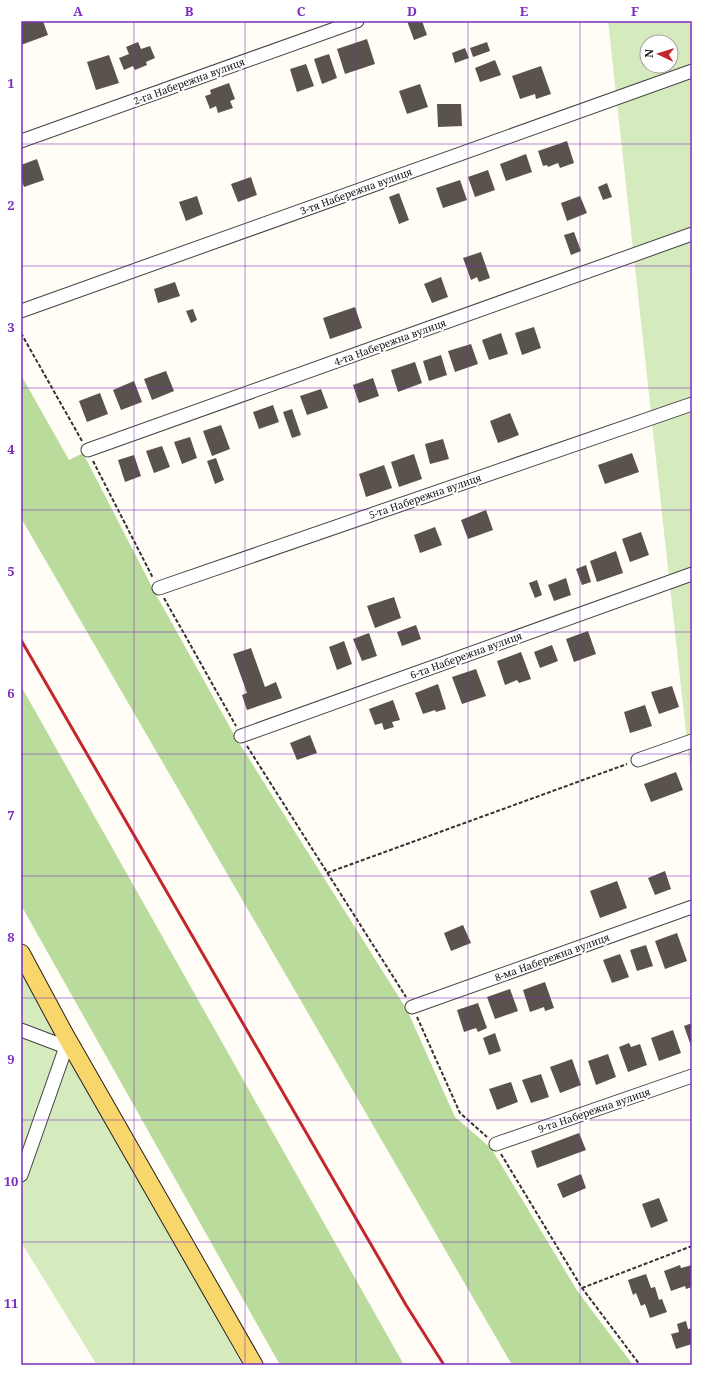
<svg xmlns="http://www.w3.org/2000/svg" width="713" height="1386" viewBox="0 0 713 1386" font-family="'Noto Serif',serif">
	<rect width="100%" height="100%" fill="#fffdf5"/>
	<!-- green -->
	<g fill="#d5ebbd" fill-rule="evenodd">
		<path d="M608,21H692V787ZM647,42H671V66H647Z"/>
		<path d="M21,962L60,1031L54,1036L21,1022Z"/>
		<path d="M21,1036L61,1051L21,1165V1130L23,1124L21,1123Z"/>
		<path d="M69,1050L242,1365H97L21,1242V1186Z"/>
	</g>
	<!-- forest -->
	<g fill="#b9dc9c">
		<path d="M21,375L69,460L83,453L154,591L236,738L407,1010L455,1117L491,1148L578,1292L633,1365H512L21,518Z"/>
		<path d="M21,686L404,1365H280L21,905Z"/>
	</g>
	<!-- building -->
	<g fill="#5a524d">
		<path d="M26,21H43L48,35L21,45V23Z"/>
		<path d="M407,21H422L427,35L414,40Z"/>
		<path d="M367,39L375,64L345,74L337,49Z"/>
		<path d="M138,42L141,49L150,46L155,58L146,62L147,65L135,70L133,66L124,70L119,58L129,54L126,47Z"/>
		<path d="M487,42L490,51L473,57L470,48Z"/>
		<path d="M465,48L469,58L455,63L452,53Z"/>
		<path d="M329,54L337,78L322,84L314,59Z"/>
		<path d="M109,55L119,83L96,90L87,62Z"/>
		<path d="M495,60L501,75L480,82L475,68Z"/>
		<path d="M306,64L314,86L297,92L290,69Z"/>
		<path d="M541,66L551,94L536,99L535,94L520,99L512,76Z"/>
		<path d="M229,83L235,99L230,101L233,108L218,113L216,106L210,109L205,96L211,94L210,90Z"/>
		<path d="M420,84L428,107L407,114L399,91Z"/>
		<path d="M437,104H461L462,126L438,127Z"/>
		<path d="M567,141L574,163L560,168L558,163L548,167L547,165L543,166L538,151Z"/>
		<path d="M526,154L532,172L506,181L500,164Z"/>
		<path d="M37,159L44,180L24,187L21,179V165Z"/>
		<path d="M488,170L495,190L475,197L468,177Z"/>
		<path d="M251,177L257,195L238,202L231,184Z"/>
		<path d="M460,180L467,200L443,208L436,188Z"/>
		<path d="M607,183L612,197L603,200L598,187Z"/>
		<path d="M399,193L409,220L399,224L389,197Z"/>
		<path d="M197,196L203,214L186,221L179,202Z"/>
		<path d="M580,196L587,213L567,221L561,203Z"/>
		<path d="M574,232L581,251L571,255L564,235Z"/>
		<path d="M481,252L490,278L479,282L477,277L471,280L463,258Z"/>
		<path d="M441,277L448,297L432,303L424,284Z"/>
		<path d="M175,282L180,296L158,303L154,289Z"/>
		<path d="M355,307L362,328L330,339L323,318Z"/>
		<path d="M193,309L197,320L191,323L186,311Z"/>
		<path d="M534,327L541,348L522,355L515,333Z"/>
		<path d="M501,333L508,354L489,360L482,340Z"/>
		<path d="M471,344L478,364L455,372L448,351Z"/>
		<path d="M441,355L447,375L429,381L423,361Z"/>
		<path d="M415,362L422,383L398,392L391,370Z"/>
		<path d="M166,371L174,391L152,400L144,379Z"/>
		<path d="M373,378L379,396L359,403L353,385Z"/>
		<path d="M134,381L142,402L121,410L113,390Z"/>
		<path d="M321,389L328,408L307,415L300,396Z"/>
		<path d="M100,393L108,414L87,422L79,401Z"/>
		<path d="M273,405L279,422L259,429L253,412Z"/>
		<path d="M292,409L301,435L292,438L283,412Z"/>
		<path d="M510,413L519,435L498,443L490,421Z"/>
		<path d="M221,425L230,449L212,456L203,431Z"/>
		<path d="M190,437L197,458L182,464L174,442Z"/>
		<path d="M443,439L449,459L430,464L425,444Z"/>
		<path d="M162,446L170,467L154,473L146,451Z"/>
		<path d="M632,453L639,472L605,484L598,465Z"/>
		<path d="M414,454L422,479L399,487L391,462Z"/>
		<path d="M134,455L141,476L125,482L118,460Z"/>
		<path d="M216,458L224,480L215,484L207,461Z"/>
		<path d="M384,465L392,488L366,497L359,474Z"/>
		<path d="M486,510L493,530L468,539L461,520Z"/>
		<path d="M435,527L442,545L420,553L414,535Z"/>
		<path d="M641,532L649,555L630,562L622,539Z"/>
		<path d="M616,551L623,573L597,582L590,561Z"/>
		<path d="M586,565L591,582L582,585L576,569Z"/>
		<path d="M566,578L571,595L554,601L548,585Z"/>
		<path d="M537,580L542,595L535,598L529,583Z"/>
		<path d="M394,597L401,618L375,628L367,606Z"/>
		<path d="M416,625L421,639L402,646L397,632Z"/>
		<path d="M588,631L596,654L574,662L566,639Z"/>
		<path d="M369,633L377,656L362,661L353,639Z"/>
		<path d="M344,641L352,664L337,670L329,647Z"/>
		<path d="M552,645L558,661L540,668L534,652Z"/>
		<path d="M251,648L265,687L276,682L282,698L247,710L242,695L247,693L233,654Z"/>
		<path d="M521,652L531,679L519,683L517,680L505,685L497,661Z"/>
		<path d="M476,669L486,696L462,704L452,677Z"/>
		<path d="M438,684L446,709L436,712L435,710L423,714L415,693Z"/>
		<path d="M672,686L679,707L659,714L651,692Z"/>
		<path d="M393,700L400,720L392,722L394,727L384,730L382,723L375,725L369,709Z"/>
		<path d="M645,705L652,726L630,733L624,712Z"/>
		<path d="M310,735L317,753L297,760L290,743Z"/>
		<path d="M676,772L683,790L651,802L644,784Z"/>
		<path d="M665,871L671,889L655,895L648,878Z"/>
		<path d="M617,881L627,908L600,918L590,891Z"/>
		<path d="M463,925L471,943L451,951L444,933Z"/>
		<path d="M677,933L687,961L665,969L655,941Z"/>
		<path d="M646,945L653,966L637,971L630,950Z"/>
		<path d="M620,954L629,977L612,983L603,960Z"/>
		<path d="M545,982L554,1008L545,1011L544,1007L530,1012L523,990Z"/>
		<path d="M510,989L518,1011L495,1019L487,997Z"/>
		<path d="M478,1003L487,1028L478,1032L476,1028L464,1032L457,1010Z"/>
		<path d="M692,1023V1046H691L684,1026Z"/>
		<path d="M673,1030L681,1053L659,1061L651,1038Z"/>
		<path d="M495,1033L501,1051L489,1055L483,1038Z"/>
		<path d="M629,1043L631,1047L640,1044L647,1065L628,1072L619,1047Z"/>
		<path d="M608,1054L616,1077L596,1085L588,1061Z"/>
		<path d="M572,1059L581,1085L560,1093L550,1067Z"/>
		<path d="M541,1074L549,1097L531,1103L522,1080Z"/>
		<path d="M511,1082L518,1102L497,1110L489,1089Z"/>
		<path d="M579,1133L586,1150L537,1168L531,1151Z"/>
		<path d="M581,1174L586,1188L563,1198L557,1184Z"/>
		<path d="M659,1198L668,1221L651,1228L642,1204Z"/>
		<path d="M680,1265L681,1268L692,1265V1287L686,1289L685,1286L671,1291L664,1271Z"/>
		<path d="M646,1274L651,1288L655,1287L659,1300L662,1299L667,1312L650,1318L645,1304L641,1306L636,1293L633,1295L628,1280Z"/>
		<path d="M686,1321L688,1329L692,1328V1344L676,1349L671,1334L679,1332L677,1324Z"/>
	</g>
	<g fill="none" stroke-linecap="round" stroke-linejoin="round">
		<!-- minor casing -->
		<g stroke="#444" stroke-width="15">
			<g id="minor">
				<path d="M21,141L357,21"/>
				<path d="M21,311L692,71"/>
				<path d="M88,450L692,234"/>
				<path d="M159,588L692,404"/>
				<path d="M241,736L692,574"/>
				<path d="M638,760L692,741"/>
				<path d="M412,1007L692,907"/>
				<path d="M21,1030L66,1047"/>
				<path d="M496,1144L692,1076"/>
				<path d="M21,1175L66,1047L64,1035"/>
			</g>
		</g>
		<!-- major casing -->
		<g stroke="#222" stroke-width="19">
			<path id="major" d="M21,953L64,1033L254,1365"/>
		</g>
		<!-- path -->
		<g stroke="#333" stroke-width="2" stroke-dasharray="4 2" stroke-linecap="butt">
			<path d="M21,333L82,441"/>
			<path d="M93,461L153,578"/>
			<path d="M164,598L236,726"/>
			<path d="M247,746L406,997"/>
			<path d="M327,873L627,764"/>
			<path d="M417,1017L460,1113L487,1137"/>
			<path d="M501,1154L582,1288L640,1365"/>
			<path d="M582,1288L692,1246"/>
		</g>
		<!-- minor -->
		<use href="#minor" stroke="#fff" stroke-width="13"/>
		<!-- major -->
		<use href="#major" stroke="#f9d66b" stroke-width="17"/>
		<!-- rail -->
		<path stroke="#c4262e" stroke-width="3" d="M21,640L406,1305L444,1365"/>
	</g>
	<!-- grid -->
	<path fill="none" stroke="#7b2cbf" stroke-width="1" stroke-opacity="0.55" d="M134,21V1365M245,21V1365M356,21V1365M468,21V1365M580,21V1365M21,144H692M21,266H692M21,388H692M21,510H692M21,632H692M21,754H692M21,876H692M21,998H692M21,1120H692M21,1242H692"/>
	<g text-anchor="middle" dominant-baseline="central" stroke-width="4" stroke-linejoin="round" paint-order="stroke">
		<!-- street labels -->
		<g font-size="10" fill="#111" stroke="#fff">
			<text transform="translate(189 81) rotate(-20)">2-га Набережна вулиця</text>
			<text transform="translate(356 191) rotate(-20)">3-тя Набережна вулиця</text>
			<text transform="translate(390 342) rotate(-20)">4-та Набережна вулиця</text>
			<text transform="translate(425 496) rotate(-19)">5-та Набережна вулиця</text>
			<text transform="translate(466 655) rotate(-20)">6-та Набережна вулиця</text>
			<text transform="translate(552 957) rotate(-20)">8-ма Набережна вулиця</text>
			<text transform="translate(594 1110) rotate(-19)">9-та Набережна вулиця</text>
		</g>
	</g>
	<!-- border -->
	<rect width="713" height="1386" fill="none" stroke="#ffffff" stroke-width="44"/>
	<!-- north arrow -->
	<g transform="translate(659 54) rotate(274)"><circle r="19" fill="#ffffff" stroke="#a0a0a0"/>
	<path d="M0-3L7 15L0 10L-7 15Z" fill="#c4262e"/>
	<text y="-6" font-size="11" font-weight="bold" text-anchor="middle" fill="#111111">N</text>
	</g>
	<rect x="22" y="22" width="669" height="1342" fill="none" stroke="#7b2cbf" stroke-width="1.5"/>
	<g font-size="13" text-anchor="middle" font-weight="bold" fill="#7b2cbf">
		<text x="78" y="16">A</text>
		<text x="189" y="16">B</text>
		<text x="301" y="16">C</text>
		<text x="412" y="16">D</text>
		<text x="524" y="16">E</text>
		<text x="635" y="16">F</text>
		<text x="11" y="88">1</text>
		<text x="11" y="210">2</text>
		<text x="11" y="332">3</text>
		<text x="11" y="454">4</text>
		<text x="11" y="576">5</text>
		<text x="11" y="698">6</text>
		<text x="11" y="820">7</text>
		<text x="11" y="942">8</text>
		<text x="11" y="1064">9</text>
		<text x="11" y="1186">10</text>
		<text x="11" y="1308">11</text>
	</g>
</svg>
